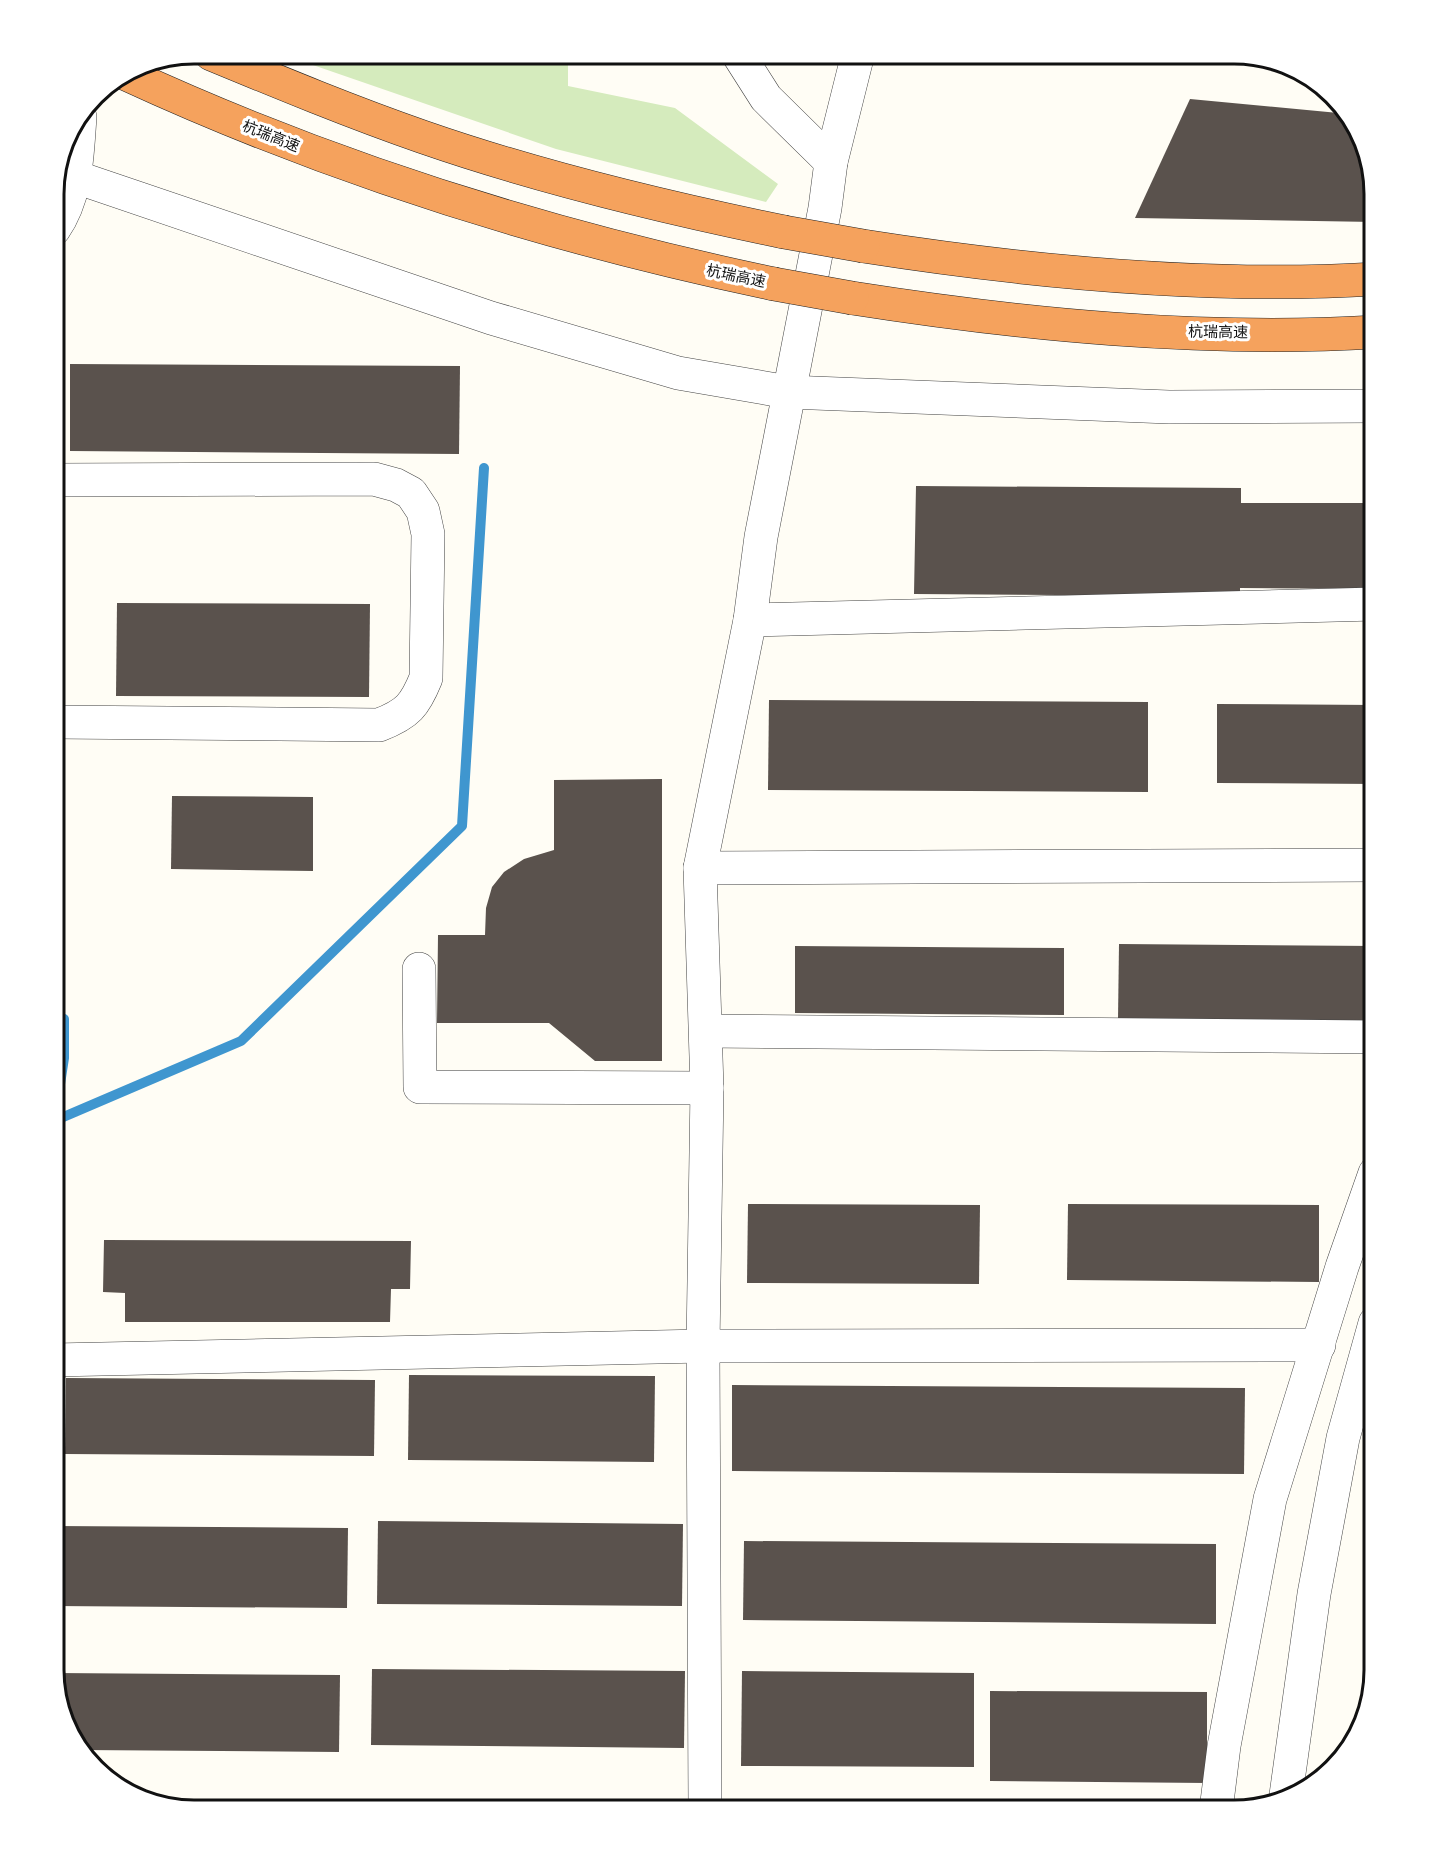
<svg xmlns="http://www.w3.org/2000/svg" width="1429" height="1864" viewBox="0 0 1429 1864" font-family="'Crimson Pro','Noto Sans SC',serif">
	<rect width="100%" height="100%" fill="#fffdf5"/>
	<!-- green -->
	<path fill="#d5ebbd" d="M281,54H568V86L675,108L778,184L766,202L556,149Z"/>
	<g fill="none" stroke-linecap="round" stroke-linejoin="round">
		<!-- stream -->
		<g stroke="#3f96cf" stroke-width="10">
			<path d="M54,1121L241,1041L462,826L484,468"/>
			<path d="M54,1123L64,1058V1019"/>
		</g>
	</g>
	<!-- building -->
	<g fill="#5a524d">
		<path d="M1190,99L1349,114L1375,195V222L1135,218Z"/>
		<path d="M70,364L460,366L459,454L70,451Z"/>
		<path d="M916,486L1241,488V503H1375V589L1240,588V596L914,594Z"/>
		<path d="M117,603L370,604L369,697L116,696Z"/>
		<path d="M769,700L1148,702V792L768,790Z"/>
		<path d="M1217,704L1375,705V784L1217,783Z"/>
		<path d="M662,779V1061H595L549,1023H437L438,935H485L486,908L492,887L504,872L524,859L554,850V780Z"/>
		<path d="M172,796L313,797V871L171,869Z"/>
		<path d="M1119,944L1375,946V1021L1118,1020Z"/>
		<path d="M795,946L1064,948V1015L795,1013Z"/>
		<path d="M748,1204L980,1205L979,1284L747,1283Z"/>
		<path d="M1068,1204L1319,1205V1282L1067,1280Z"/>
		<path d="M104,1240L411,1241L410,1289H391L390,1322H125V1293L103,1292Z"/>
		<path d="M409,1375L655,1376L654,1462L408,1460Z"/>
		<path d="M66,1378L375,1380L374,1456L65,1454Z"/>
		<path d="M732,1385L1245,1388L1244,1474L732,1471Z"/>
		<path d="M378,1521L683,1524L682,1606L377,1604Z"/>
		<path d="M54,1526L348,1528L347,1608L54,1606Z"/>
		<path d="M744,1541L1216,1544V1624L743,1620Z"/>
		<path d="M372,1669L685,1671L684,1748L371,1745Z"/>
		<path d="M742,1671L974,1673V1767L741,1766Z"/>
		<path d="M55,1673L340,1675L339,1752L81,1750L77,1747Z"/>
		<path d="M990,1691L1207,1692V1783L990,1781Z"/>
		<path d="M372,1805L680,1807V1810H372Z"/>
	</g>
	<g fill="none" stroke-linecap="round" stroke-linejoin="round">
		<!-- minor casing -->
		<g stroke="#444" stroke-width="34">
			<g id="minor">
				<path d="M738,54L766,98L831,162"/>
				<path d="M58,171L491,318L678,373L788,392L1169,407L1375,406"/>
				<path d="M54,229C77,196 77,156 80,117"/>
				<path d="M750,620L1375,604"/>
				<path d="M54,722L379,725C408,714 415,705 426,678L428,534L423,511L411,493L396,485L374,479L54,480"/>
				<path d="M700,868L1375,865"/>
				<path d="M419,969L420,1087L707,1088"/>
				<path d="M706,1031L1375,1037"/>
				<path d="M54,1360L703,1346L1319,1345"/>
				<path d="M1286,1795L1314,1594L1343,1438L1375,1323"/>
				<path d="M705,1810L703,1346L707,1088L700,868L750,620L761,537L825,208L831,162L858,54"/>
				<path d="M1216,1810L1224,1746L1270,1499L1342,1267L1375,1173"/>
			</g>
		</g>
		<!-- highway casing -->
		<g stroke="#222" stroke-width="34">
			<g id="highway">
				<path d="M211,54C281,83 351,112 423,137C541,178 662,207 784,232"/>
				<path d="M126,74C334,170 550,237 774,284"/>
				<path d="M863,246C1029,272 1207,289 1375,279"/>
				<path d="M852,298C1024,325 1201,342 1375,332"/>
			</g>
		</g>
		<!-- minor -->
		<use href="#minor" stroke="#fff" stroke-width="33"/>
		<!-- highway -->
		<use href="#highway" stroke="#f5a25d" stroke-width="33"/>
		<!-- highway-bridge casing -->
		<g stroke="#222" stroke-width="34" stroke-linecap="butt">
			<g id="highway-bridge">
				<path d="M784,232L863,246"/>
				<path d="M774,284L852,298"/>
			</g>
		</g>
		<!-- highway-bridge -->
		<use href="#highway-bridge" stroke="#f5a25d" stroke-width="33"/>
	</g>
	<g text-anchor="middle" dominant-baseline="central" stroke-width="6" stroke-linejoin="round" paint-order="stroke">
		<!-- street labels -->
		<g font-size="15" fill="#111" stroke="#fff">
			<text transform="translate(271 136) rotate(22)">杭瑞高速</text>
			<text transform="translate(736 276) rotate(12)">杭瑞高速</text>
			<text transform="translate(1218 332) rotate(1)">杭瑞高速</text>
		</g>
	</g>
	<!-- crop -->
	<path d="M0 0H1429V1864H0ZM194 64H1234A130 130 0 0 1 1364 194V1670A130 130 0 0 1 1234 1800H194A130 130 0 0 1 64 1670V194A130 130 0 0 1 194 64Z" fill="#fff" fill-rule="evenodd"/>
	<path fill="none" stroke="#111" stroke-width="3" d="M194 64H1234A130 130 0 0 1 1364 194V1670A130 130 0 0 1 1234 1800H194A130 130 0 0 1 64 1670V194A130 130 0 0 1 194 64Z"/>
</svg>
